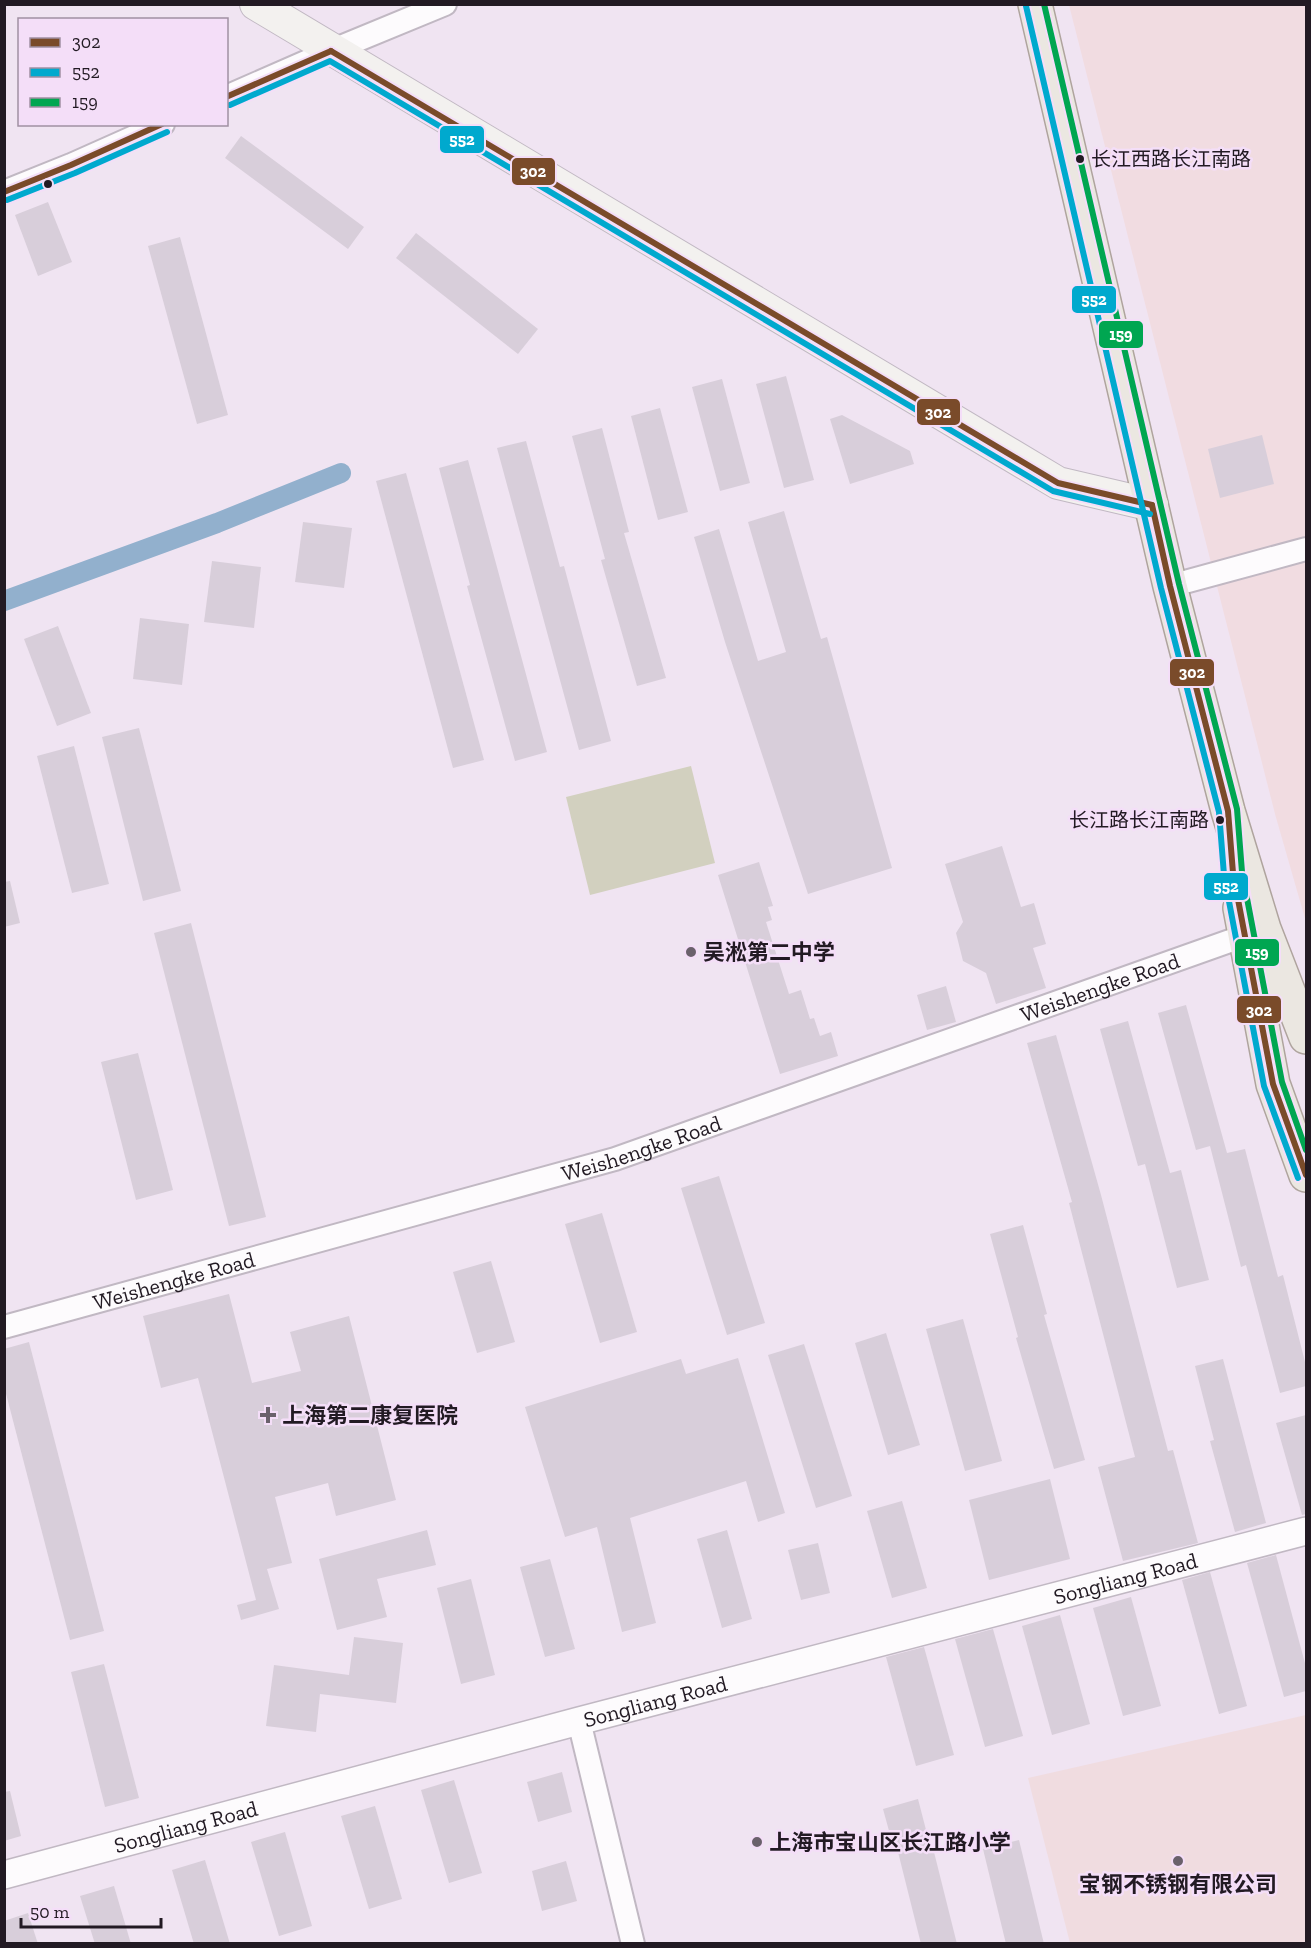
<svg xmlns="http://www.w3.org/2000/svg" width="1311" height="1948" viewBox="0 0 1311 1948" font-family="'Zilla Slab','Noto Sans SC',serif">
	<rect width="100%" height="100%" fill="#f0e4f2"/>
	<!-- commercial -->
	<path fill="#f0dce0" d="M1306,1715V1943H1070L1028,1778Z"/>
	<!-- industrial -->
	<path fill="#f1dce1" d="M1069,5H1306V922L1275,814Z"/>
	<!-- green -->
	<path fill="#d2d0bf" d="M691,766L715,863L590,895L566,797Z"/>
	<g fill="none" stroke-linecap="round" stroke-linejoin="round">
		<!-- canal -->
		<path stroke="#92b0cd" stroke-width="20" d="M4,601L217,523L341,473"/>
	</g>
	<!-- building -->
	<g fill="#d8ceda">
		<path d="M241,136L364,227L348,249L225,158Z"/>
		<path d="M48,202L72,262L38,276L15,215Z"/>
		<path d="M416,233L538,329L518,354L396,258Z"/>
		<path d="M180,237L228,415L197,424L148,246Z"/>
		<path d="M786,376L814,480L784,488L756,384Z"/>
		<path d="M722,379L750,483L720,491L692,387Z"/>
		<path d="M660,408L688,512L658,520L631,416Z"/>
		<path d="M842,415L910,451L914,464L850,484L830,419Z"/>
		<path d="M602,428L629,532L624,533L666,678L637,686L601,560L605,559L572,436Z"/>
		<path d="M1262,435L1274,484L1220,498L1208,449Z"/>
		<path d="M526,441L560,567L564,566L611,741L579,750L497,448Z"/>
		<path d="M468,460L547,752L515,761L467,586L470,585L439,468Z"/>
		<path d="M406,473L484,760L453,768L376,481Z"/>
		<path d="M784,511L821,639L827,637L892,868L808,894L725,642L694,537L719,529L758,661L786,652L748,522Z"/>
		<path d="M303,522L352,528L344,588L295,582Z"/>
		<path d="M212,561L261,567L254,628L204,622Z"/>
		<path d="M140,618L189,624L182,685L133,679Z"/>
		<path d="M58,626L91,713L57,726L24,639Z"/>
		<path d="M139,728L181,891L143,901L102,737Z"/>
		<path d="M74,746L109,884L72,893L37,756Z"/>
		<path d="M1002,846L1021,907L1034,903L1046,944L1033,948L1046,988L996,1004L986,973L963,961L956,933L963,922L945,864Z"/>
		<path d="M759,862L773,906L768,907L772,920L766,922L789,994L801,990L810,1019L814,1018L820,1036L831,1032L838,1056L780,1074L718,875Z"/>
		<path d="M10,881L20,923L4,927V882Z"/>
		<path d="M191,923L266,1217L229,1226L154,933Z"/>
		<path d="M946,986L956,1022L927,1030L917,995Z"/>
		<path d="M1186,1005L1227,1153L1245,1149L1278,1277L1283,1275L1306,1366V1386L1280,1393L1246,1265L1241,1267L1210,1146L1196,1150L1158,1013Z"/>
		<path d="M1128,1021L1170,1173L1181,1170L1209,1280L1177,1288L1145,1164L1138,1166L1100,1029Z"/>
		<path d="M1056,1035L1101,1195L1168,1451L1173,1450L1198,1543L1123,1561L1098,1467L1135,1457L1069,1203L1072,1202L1027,1043Z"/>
		<path d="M138,1053L173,1190L136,1200L101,1062Z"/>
		<path d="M719,1176L765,1323L727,1335L681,1188Z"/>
		<path d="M602,1213L637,1332L600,1343L565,1224Z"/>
		<path d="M1023,1225L1047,1314L1044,1315L1085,1460L1054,1469L1016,1338L1018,1337L990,1234Z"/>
		<path d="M491,1261L515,1342L477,1353L453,1272Z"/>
		<path d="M229,1294L252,1383L301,1371L290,1332L349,1316L396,1500L336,1516L328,1483L275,1497L292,1563L267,1569L279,1609L241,1620L237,1605L256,1600L198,1378L161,1388L143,1316Z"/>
		<path d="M963,1319L1002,1461L965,1471L926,1329Z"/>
		<path d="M886,1333L920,1445L888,1455L855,1343Z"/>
		<path d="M29,1342L104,1631L70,1640L4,1386V1349Z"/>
		<path d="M804,1344L852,1496L816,1508L768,1355Z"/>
		<path d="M738,1358L785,1513L758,1522L746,1481L630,1518L656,1623L622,1632L597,1527L565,1537L525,1407L681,1359L686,1374Z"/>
		<path d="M1223,1359L1266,1523L1235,1532L1210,1441L1214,1440L1195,1366Z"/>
		<path d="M1306,1415V1514L1302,1515L1276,1423Z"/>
		<path d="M1050,1479L1070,1559L989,1580L969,1500Z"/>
		<path d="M902,1501L927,1588L892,1598L867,1511Z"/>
		<path d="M427,1530L436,1565L377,1579L387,1617L337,1630L319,1559Z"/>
		<path d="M727,1530L752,1619L722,1628L697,1539Z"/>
		<path d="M818,1543L830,1593L801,1600L788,1550Z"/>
		<path d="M1276,1555L1306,1667V1691L1284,1697L1247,1563Z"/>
		<path d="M550,1559L575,1649L545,1657L520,1567Z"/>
		<path d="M1210,1572L1247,1706L1219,1714L1182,1580Z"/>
		<path d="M471,1579L495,1675L461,1684L437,1588Z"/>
		<path d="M1131,1597L1161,1706L1123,1716L1093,1608Z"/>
		<path d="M1060,1615L1090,1724L1052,1735L1022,1626Z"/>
		<path d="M993,1629L1023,1736L985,1747L955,1639Z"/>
		<path d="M354,1637L403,1643L396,1703L320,1694L316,1732L266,1726L274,1665L349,1675Z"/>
		<path d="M924,1647L954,1755L916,1766L886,1657Z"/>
		<path d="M104,1664L139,1798L105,1807L71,1672Z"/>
		<path d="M562,1772L572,1812L538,1822L527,1782Z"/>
		<path d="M454,1780L482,1873L449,1883L421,1790Z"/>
		<path d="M10,1791L21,1836L4,1841V1792Z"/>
		<path d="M918,1799L932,1853L934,1852L957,1944H921L897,1848L894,1849L883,1809Z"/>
		<path d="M375,1806L402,1899L369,1909L341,1816Z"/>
		<path d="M285,1832L312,1926L279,1936L251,1842Z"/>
		<path d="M1019,1840L1044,1944H1006L983,1849Z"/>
		<path d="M205,1860L230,1944H194L172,1870Z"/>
		<path d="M566,1861L577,1901L542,1911L532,1871Z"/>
		<path d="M114,1886L131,1944H95L80,1896Z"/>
		<path d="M28,1913L38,1944H4V1921Z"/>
	</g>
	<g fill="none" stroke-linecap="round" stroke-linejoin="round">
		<!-- minor casing -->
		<g stroke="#c1b8c3" stroke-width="26">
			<g id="minor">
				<path d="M226,97L331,51L445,4"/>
				<path d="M4,192L71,165L163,124"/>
				<path d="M1170,586L1306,549"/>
				<path id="s1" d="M4,1327L615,1159L1258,931"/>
				<path d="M579,1721L633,1944"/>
			</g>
		</g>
		<!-- tertiary casing -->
		<g stroke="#c1b8c3" stroke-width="30">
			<g id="tertiary">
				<path id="s2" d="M4,1875L579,1721L1306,1531"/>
			</g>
		</g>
		<!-- secondary casing -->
		<g stroke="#c1b8c3" stroke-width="34">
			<path id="secondary" d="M256,4L1058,483L1152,505"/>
		</g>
		<!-- primary casing -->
		<g stroke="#afa49e" stroke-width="36">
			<g id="primary">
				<path d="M1035,4L1170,586L1228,811L1264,929L1306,1037"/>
				<path d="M1240,908L1273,1084L1306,1175"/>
			</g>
		</g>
		<!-- minor -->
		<use href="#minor" stroke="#fdfbfd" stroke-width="22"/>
		<!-- tertiary -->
		<use href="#tertiary" stroke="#fdfbfd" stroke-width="27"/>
		<!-- secondary -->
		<use href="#secondary" stroke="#f3f1ef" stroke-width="32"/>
		<!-- primary -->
		<use href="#primary" stroke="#ebe7e1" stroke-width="33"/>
		<!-- bus-1 casing -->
		<g stroke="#f4def8" stroke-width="10">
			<g id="bus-1">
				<path d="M331,51L1058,483L1152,505"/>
				<path d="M226,97L331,51"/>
				<path d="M4,192L71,165L162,124"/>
				<path d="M1152,505L1170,586L1228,811L1233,873L1273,1084L1306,1175"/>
			</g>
		</g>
		<!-- bus-2 casing -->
		<g stroke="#f4def8" stroke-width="10">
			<g id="bus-2">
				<path d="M1026,6L1161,588L1219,812L1224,875L1264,1086L1298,1178"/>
				<path d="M230,105L330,61L1053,491L1150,514"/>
				<path d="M7,200L75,173L167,132"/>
			</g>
		</g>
		<!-- bus-3 casing -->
		<g stroke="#f4def8" stroke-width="10">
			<path id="bus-3" d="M1044,4L1179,584L1237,809L1242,872L1282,1082L1306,1150"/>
		</g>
		<!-- bus-1 -->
		<use href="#bus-1" stroke="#7a4b2a" stroke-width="6"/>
		<!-- bus-2 -->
		<use href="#bus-2" stroke="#00a9ce" stroke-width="6"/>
		<!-- bus-3 -->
		<use href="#bus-3" stroke="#00a651" stroke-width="6"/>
	</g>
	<!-- markers -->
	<g fill="#221a23" stroke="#f4def8" stroke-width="2">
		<circle cx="1080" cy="159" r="5"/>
		<circle cx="48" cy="184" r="5"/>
		<circle cx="1220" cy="820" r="5"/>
	</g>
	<g fill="#6a616b" stroke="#f4def8" stroke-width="2">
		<circle cx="691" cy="952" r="6"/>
		<path d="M265 1406h6v6h6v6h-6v6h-6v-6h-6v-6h6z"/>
		<circle cx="757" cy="1842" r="6"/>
		<circle cx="1178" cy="1861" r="6"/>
	</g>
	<g text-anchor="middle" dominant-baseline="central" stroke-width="5" stroke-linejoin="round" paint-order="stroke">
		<!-- bus labels -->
		<g font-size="20" fill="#221a23" stroke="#f4def8" text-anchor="start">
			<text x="1091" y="159">长江西路长江南路</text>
			<text x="1209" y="820" text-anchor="end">长江路长江南路</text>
		</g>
		<!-- poi labels -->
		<g font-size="22" font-weight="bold" fill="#221a23" stroke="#f4def8" text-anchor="start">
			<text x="703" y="952">吴淞第二中学</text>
			<text x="282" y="1415">上海第二康复医院</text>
			<text x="769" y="1842">上海市宝山区长江路小学</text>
			<text x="1178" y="1884" text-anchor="middle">宝钢不锈钢有限公司</text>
		</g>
		<!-- street labels -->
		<g font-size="22" fill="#221a23" stroke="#f4def8">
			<text stroke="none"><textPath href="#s1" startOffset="1148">Weishengke Road</textPath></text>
			<text stroke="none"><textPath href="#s1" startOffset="662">Weishengke Road</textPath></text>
			<text stroke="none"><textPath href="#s1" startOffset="176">Weishengke Road</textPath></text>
			<text stroke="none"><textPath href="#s2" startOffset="1160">Songliang Road</textPath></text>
			<text stroke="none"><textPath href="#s2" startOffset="674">Songliang Road</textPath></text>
			<text stroke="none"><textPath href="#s2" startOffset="188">Songliang Road</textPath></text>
		</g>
	</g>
	<g stroke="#f4def8" stroke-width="2">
		<rect x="439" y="125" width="46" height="29" rx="6" fill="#00a9ce"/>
		<rect x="511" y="157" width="45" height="29" rx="6" fill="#7a4b2a"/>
		<rect x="1071" y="285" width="46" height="29" rx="6" fill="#00a9ce"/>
		<rect x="1098" y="320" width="46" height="29" rx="6" fill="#00a651"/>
		<rect x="916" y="398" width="45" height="28" rx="6" fill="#7a4b2a"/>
		<rect x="1169" y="658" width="46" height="29" rx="6" fill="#7a4b2a"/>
		<rect x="1203" y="872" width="46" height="29" rx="6" fill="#00a9ce"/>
		<rect x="1234" y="938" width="46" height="29" rx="6" fill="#00a651"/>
		<rect x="1236" y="995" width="46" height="29" rx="6" fill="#7a4b2a"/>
	</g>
	<g font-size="16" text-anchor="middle" font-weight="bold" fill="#fff">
		<text x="462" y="145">552</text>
		<text x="533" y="177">302</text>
		<text x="1094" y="305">552</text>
		<text x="1121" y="340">159</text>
		<text x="938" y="418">302</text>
		<text x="1192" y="678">302</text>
		<text x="1226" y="892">552</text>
		<text x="1257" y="958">159</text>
		<text x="1259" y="1016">302</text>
	</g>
	<!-- border -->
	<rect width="1311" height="1948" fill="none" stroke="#221a23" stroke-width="12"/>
	<!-- legend -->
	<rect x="18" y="18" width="210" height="108" fill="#f4def8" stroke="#a090a3" stroke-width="1.5"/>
	<rect x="30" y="38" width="30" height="9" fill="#7a4b2a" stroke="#a090a3" stroke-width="1.5"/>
	<text x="72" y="48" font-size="18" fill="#221a23">302</text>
	<rect x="30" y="68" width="30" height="9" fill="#00a9ce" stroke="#a090a3" stroke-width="1.5"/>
	<text x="72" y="78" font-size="18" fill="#221a23">552</text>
	<rect x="30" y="98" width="30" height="9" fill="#00a651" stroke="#a090a3" stroke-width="1.5"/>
	<text x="72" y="108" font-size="18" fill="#221a23">159</text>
	<!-- scale -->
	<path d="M21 1918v9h140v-9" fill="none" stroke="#221a23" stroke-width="3"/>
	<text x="30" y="1918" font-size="18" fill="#221a23" stroke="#f4def8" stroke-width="4.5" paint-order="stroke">50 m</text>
</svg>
